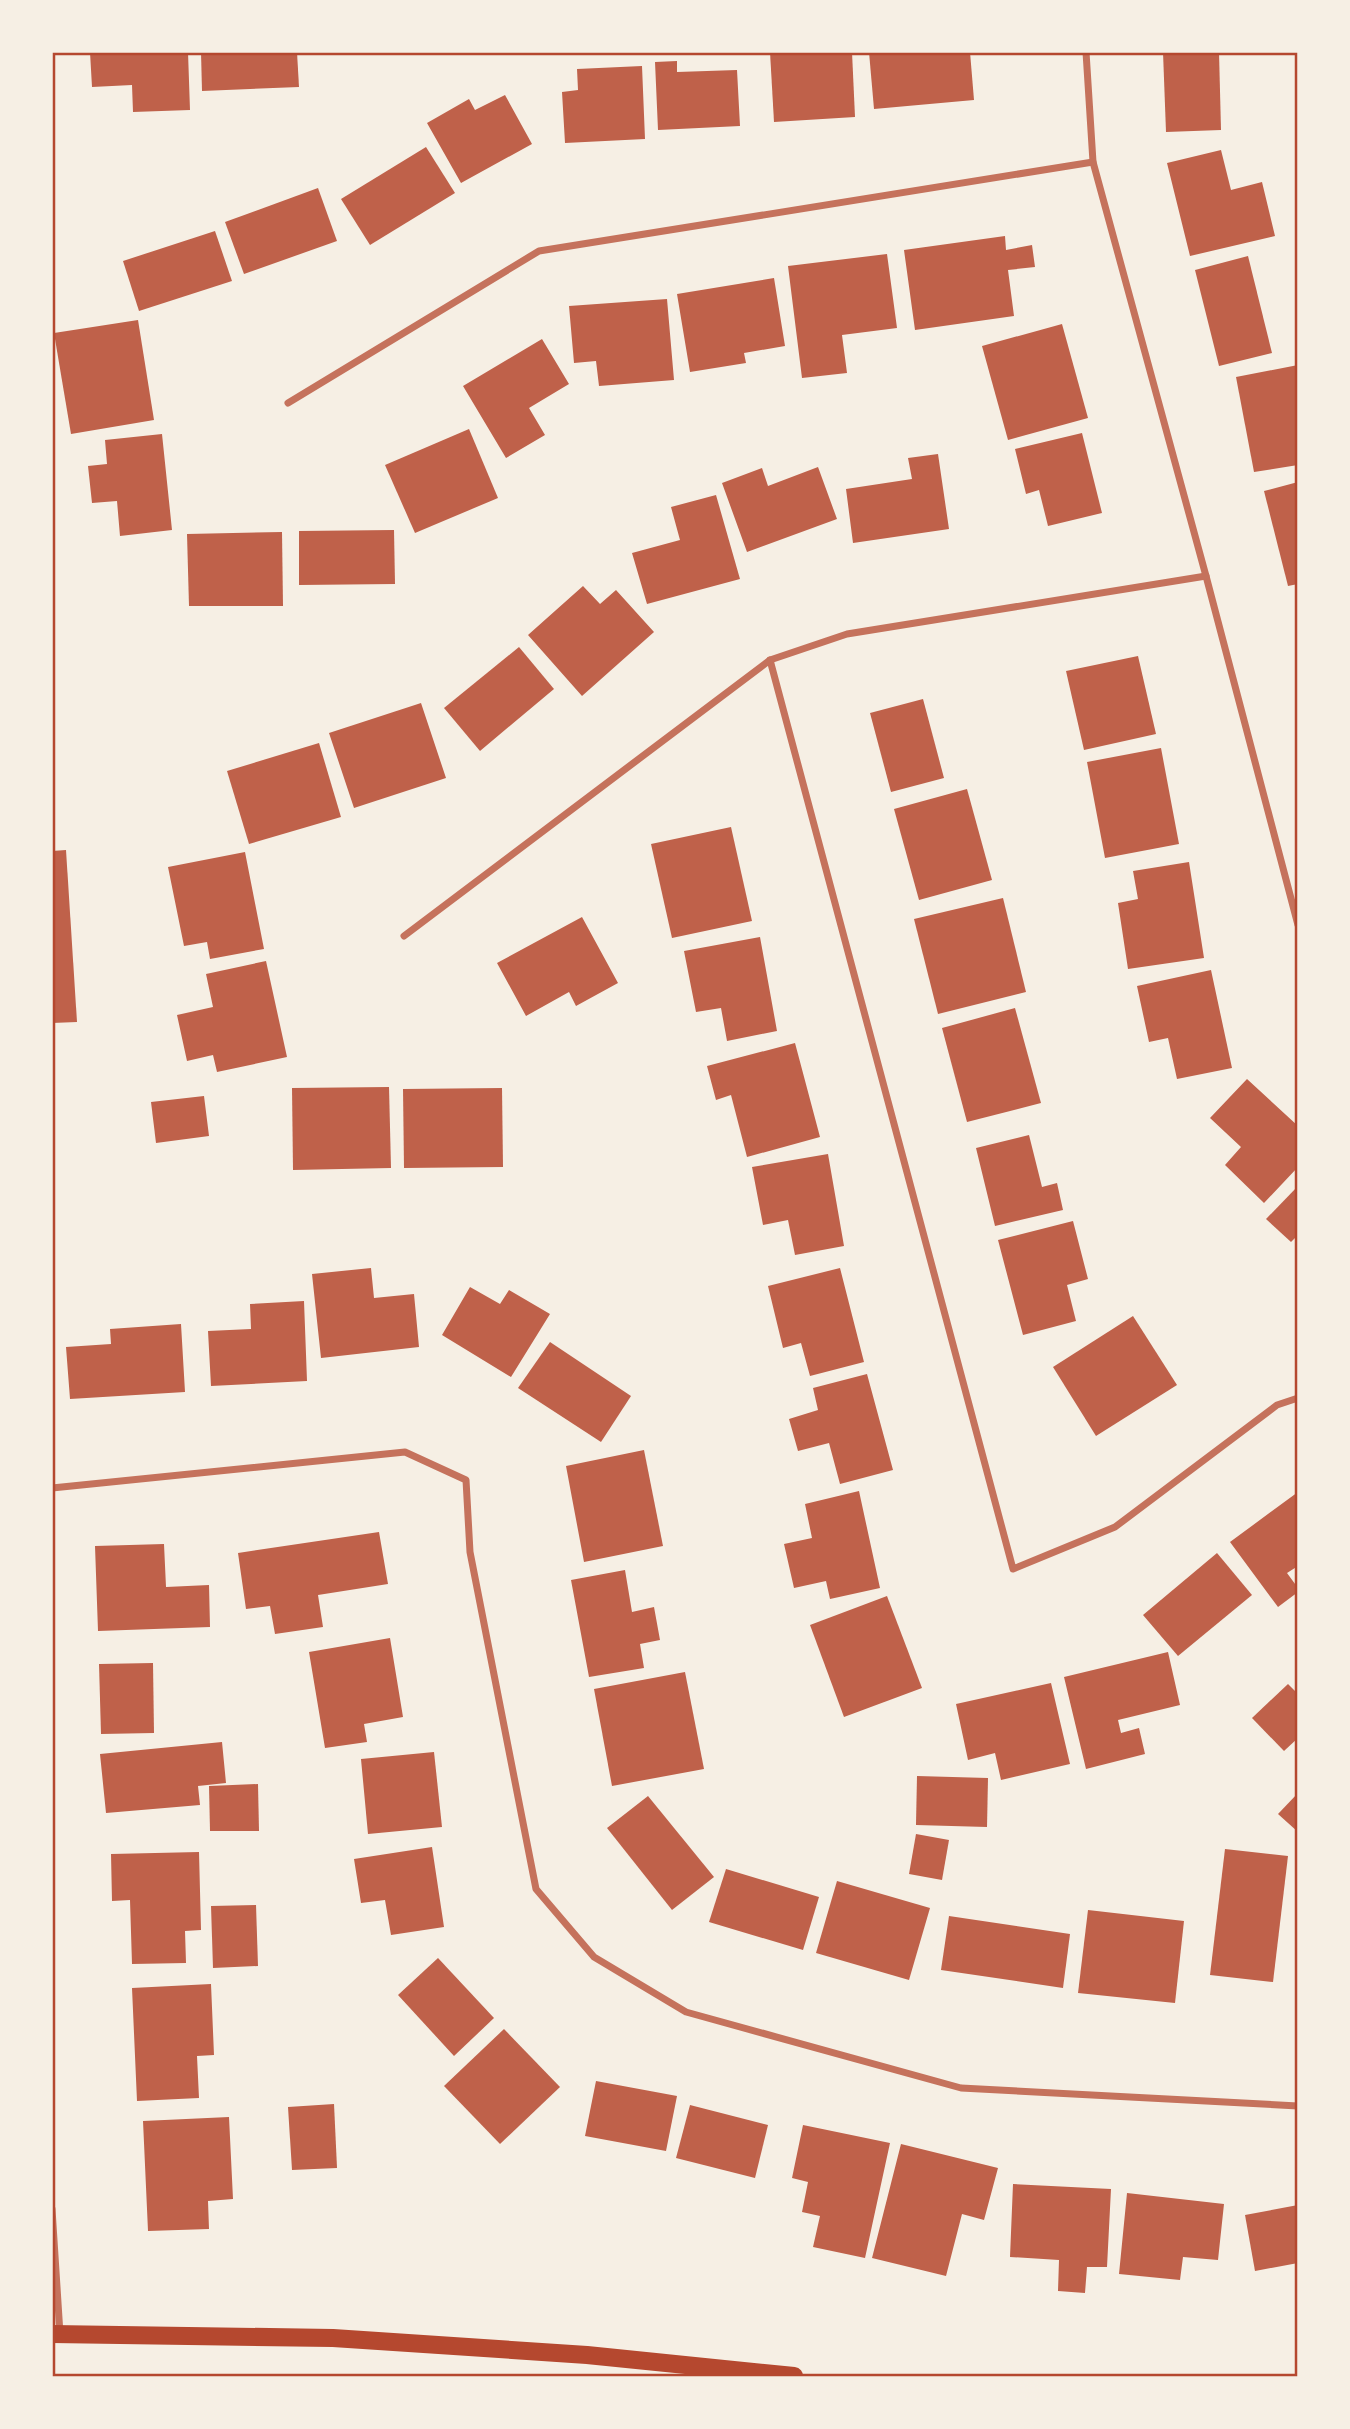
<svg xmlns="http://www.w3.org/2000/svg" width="1350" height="2429" viewBox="0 0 1350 2429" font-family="'Work Sans',sans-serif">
	<rect width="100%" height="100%" fill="#f6efe4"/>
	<!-- building -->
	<g fill="#bf614a">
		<path d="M90,52H188L190,110L133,112L132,85L92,87Z"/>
		<path d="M201,52H297L299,87L202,91Z"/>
		<path d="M770,52H852L855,117L774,122Z"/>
		<path d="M869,52H970L974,100L874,109Z"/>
		<path d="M1163,52H1219L1221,130L1166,132Z"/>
		<path d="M677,61V72L737,70L740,126L658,130L655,62Z"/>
		<path d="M642,66L645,139L565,143L562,92L578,90L577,69Z"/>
		<path d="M505,95L532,144L461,183L427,123L469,99L475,110Z"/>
		<path d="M426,147L455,193L370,245L341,199Z"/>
		<path d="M1221,150L1231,190L1262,182L1275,236L1190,256L1167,163Z"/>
		<path d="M318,188L337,241L244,274L225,222Z"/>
		<path d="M215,231L232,281L139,311L123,261Z"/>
		<path d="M1005,236L1006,250L1032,245L1035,267L1008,270L1014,316L915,330L904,250Z"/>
		<path d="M887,254L897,328L842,335L847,373L802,378L788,266Z"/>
		<path d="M1248,256L1272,353L1219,366L1195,270Z"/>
		<path d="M774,278L785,346L744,353L746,363L690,372L677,294Z"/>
		<path d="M667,299L674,380L599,386L596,361L574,363L569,306Z"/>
		<path d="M138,320L154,420L71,434L54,333Z"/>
		<path d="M1062,324L1088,418L1008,440L982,346Z"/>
		<path d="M542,339L569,384L529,408L545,435L506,458L463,386Z"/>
		<path d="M1298,365V465L1254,472L1236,377Z"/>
		<path d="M469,429L498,498L415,533L385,465Z"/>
		<path d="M1082,433L1102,513L1048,526L1039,490L1026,494L1015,449Z"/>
		<path d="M162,434L172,530L120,536L117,501L92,503L88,466L107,464L105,440Z"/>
		<path d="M938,454L949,529L853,543L846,489L912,479L908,458Z"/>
		<path d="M818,467L837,519L747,552L722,483L762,468L768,486Z"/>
		<path d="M1298,482V584L1288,586L1264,491Z"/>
		<path d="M716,495L740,579L647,604L632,553L680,540L671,507Z"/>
		<path d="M394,530L395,584L299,585V531Z"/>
		<path d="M282,532L283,606H189L187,534Z"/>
		<path d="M583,586L600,604L616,590L654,632L582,696L528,635Z"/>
		<path d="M519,647L554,689L480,751L444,708Z"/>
		<path d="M1138,656L1156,734L1084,750L1066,671Z"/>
		<path d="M923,699L944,778L891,792L870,713Z"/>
		<path d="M421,703L446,778L354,808L329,733Z"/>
		<path d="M319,743L341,817L249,844L227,771Z"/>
		<path d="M1161,748L1179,844L1105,858L1087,762Z"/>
		<path d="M967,789L992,880L919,900L894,809Z"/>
		<path d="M731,827L752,921L672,938L651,844Z"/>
		<path d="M66,850L77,1022L52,1023V851Z"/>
		<path d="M245,852L264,949L210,959L207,942L184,946L168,867Z"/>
		<path d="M1189,862L1204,958L1128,969L1118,903L1138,899L1133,871Z"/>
		<path d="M1003,898L1026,992L938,1014L914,919Z"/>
		<path d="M582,917L618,983L576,1006L569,992L526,1016L497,963Z"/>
		<path d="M760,937L777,1031L727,1041L721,1008L696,1012L684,951Z"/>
		<path d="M266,961L287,1057L217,1072L213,1055L187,1061L177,1015L213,1007L206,974Z"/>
		<path d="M1211,970L1232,1068L1177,1079L1168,1038L1149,1042L1137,986Z"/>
		<path d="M1015,1008L1041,1103L967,1122L942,1028Z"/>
		<path d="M795,1043L820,1137L747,1157L731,1095L716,1100L707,1066Z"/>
		<path d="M1247,1079L1298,1126V1167L1264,1203L1225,1165L1241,1147L1210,1118Z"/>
		<path d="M389,1087L391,1168L293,1170L292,1088Z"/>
		<path d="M502,1088L503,1167L404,1168L403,1089Z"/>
		<path d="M204,1096L209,1136L156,1143L151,1102Z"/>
		<path d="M1029,1135L1042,1187L1057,1183L1063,1210L995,1226L976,1148Z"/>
		<path d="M828,1154L844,1246L795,1255L788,1220L763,1225L752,1167Z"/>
		<path d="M1298,1186V1235L1291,1242L1266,1219Z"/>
		<path d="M1073,1221L1088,1279L1067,1285L1076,1321L1023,1335L998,1240Z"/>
		<path d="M371,1268L374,1298L414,1294L419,1347L321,1358L312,1274Z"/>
		<path d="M840,1268L864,1362L810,1376L801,1343L783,1348L768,1286Z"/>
		<path d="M470,1287L500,1304L509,1290L550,1314L511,1377L442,1335Z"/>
		<path d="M304,1301L307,1381L211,1386L208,1331L251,1329L250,1304Z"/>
		<path d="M1133,1316L1177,1385L1096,1436L1053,1367Z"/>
		<path d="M181,1324L185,1392L70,1399L66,1347L111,1344L110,1329Z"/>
		<path d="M550,1342L631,1396L601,1442L518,1388Z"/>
		<path d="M867,1374L893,1470L840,1484L829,1443L798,1451L789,1419L818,1410L813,1388Z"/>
		<path d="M644,1450L663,1546L584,1562L566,1466Z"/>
		<path d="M859,1491L880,1588L830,1599L826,1581L794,1588L784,1544L812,1538L805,1504Z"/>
		<path d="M1298,1492V1566L1287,1573L1298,1588V1592L1278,1607L1230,1542Z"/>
		<path d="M379,1532L388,1584L318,1595L323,1627L275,1634L270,1606L246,1609L238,1553Z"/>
		<path d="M164,1544L166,1587L209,1585L210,1627L98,1631L95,1546Z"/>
		<path d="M1217,1553L1252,1595L1178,1656L1143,1615Z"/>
		<path d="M625,1570L632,1612L654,1607L660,1640L640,1644L644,1668L589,1677L571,1580Z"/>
		<path d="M887,1596L922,1688L844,1717L810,1625Z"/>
		<path d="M390,1638L403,1717L364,1724L367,1742L325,1748L309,1652Z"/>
		<path d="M1168,1652L1180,1705L1118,1720L1121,1733L1139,1728L1145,1754L1086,1769L1064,1677Z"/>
		<path d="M153,1663L154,1733L101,1734L99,1664Z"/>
		<path d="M685,1672L704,1769L612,1786L594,1689Z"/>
		<path d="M1051,1683L1070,1764L1001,1780L995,1753L968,1760L956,1704Z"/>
		<path d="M1288,1684L1298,1694V1738L1284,1751L1252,1718Z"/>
		<path d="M222,1742L226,1783L198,1786L200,1805L106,1813L100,1754Z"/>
		<path d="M434,1752L442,1827L368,1834L361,1759Z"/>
		<path d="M917,1776L988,1778L987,1827L916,1825Z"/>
		<path d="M258,1784L259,1831H210L209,1786Z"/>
		<path d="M1298,1793V1832L1278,1814Z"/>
		<path d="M648,1796L714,1877L672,1910L607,1828Z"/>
		<path d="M916,1834L949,1840L942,1880L909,1874Z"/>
		<path d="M432,1847L444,1927L391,1935L385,1900L361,1903L354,1859Z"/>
		<path d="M1225,1849L1288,1856L1273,1982L1210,1975Z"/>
		<path d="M199,1852L201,1930L185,1931L186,1963L132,1964L130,1900L112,1901L111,1854Z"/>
		<path d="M726,1869L819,1897L803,1950L709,1922Z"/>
		<path d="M837,1881L930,1908L909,1980L816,1953Z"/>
		<path d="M256,1905L258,1966L213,1968L211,1906Z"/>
		<path d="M1088,1910L1184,1921L1175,2003L1078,1993Z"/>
		<path d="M949,1916L1070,1934L1063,1988L941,1970Z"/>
		<path d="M438,1958L494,2018L454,2056L398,1995Z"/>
		<path d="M211,1984L214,2055L197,2056L199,2098L137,2101L132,1988Z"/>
		<path d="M504,2029L560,2087L500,2144L444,2086Z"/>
		<path d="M596,2081L677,2096L666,2151L585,2136Z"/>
		<path d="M334,2104L337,2168L292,2170L288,2107Z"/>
		<path d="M690,2105L768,2125L755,2178L676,2158Z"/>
		<path d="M229,2117L233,2199L208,2201L209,2229L148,2231L143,2121Z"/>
		<path d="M803,2125L890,2143L865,2258L813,2247L820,2216L802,2212L808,2182L792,2178Z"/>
		<path d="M901,2144L998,2168L984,2220L962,2214L946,2276L872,2258Z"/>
		<path d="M1013,2184L1111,2189L1107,2267H1087L1085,2293L1058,2291L1059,2260L1010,2257Z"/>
		<path d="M1127,2193L1224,2204L1218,2260L1183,2257L1180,2280L1119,2274Z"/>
		<path d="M1298,2205V2263L1255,2271L1245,2215Z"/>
	</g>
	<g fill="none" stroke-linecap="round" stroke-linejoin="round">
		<!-- minor -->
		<g stroke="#c5725c" stroke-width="7">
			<path d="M1086,52L1093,162L1206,576L1298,925"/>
			<path d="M288,403L539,251L1093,162"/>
			<path d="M770,660L1013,1569L1115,1527L1277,1405L1298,1398"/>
			<path d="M404,936L770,660L847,634L1206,576"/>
			<path d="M52,1488L405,1452L466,1480L470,1552L536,1889L594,1957L686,2012L961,2088L1298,2106"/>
			<path d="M52,2209L60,2334"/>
		</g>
		<!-- primary -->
		<path stroke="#b5482f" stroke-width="18" d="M52,2334L333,2338L587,2355L794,2376"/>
	</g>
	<!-- border -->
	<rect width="1350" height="2429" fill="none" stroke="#f6efe4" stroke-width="108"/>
	<rect x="54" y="54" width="1242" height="2321" fill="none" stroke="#b5482f" stroke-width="2.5"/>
</svg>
